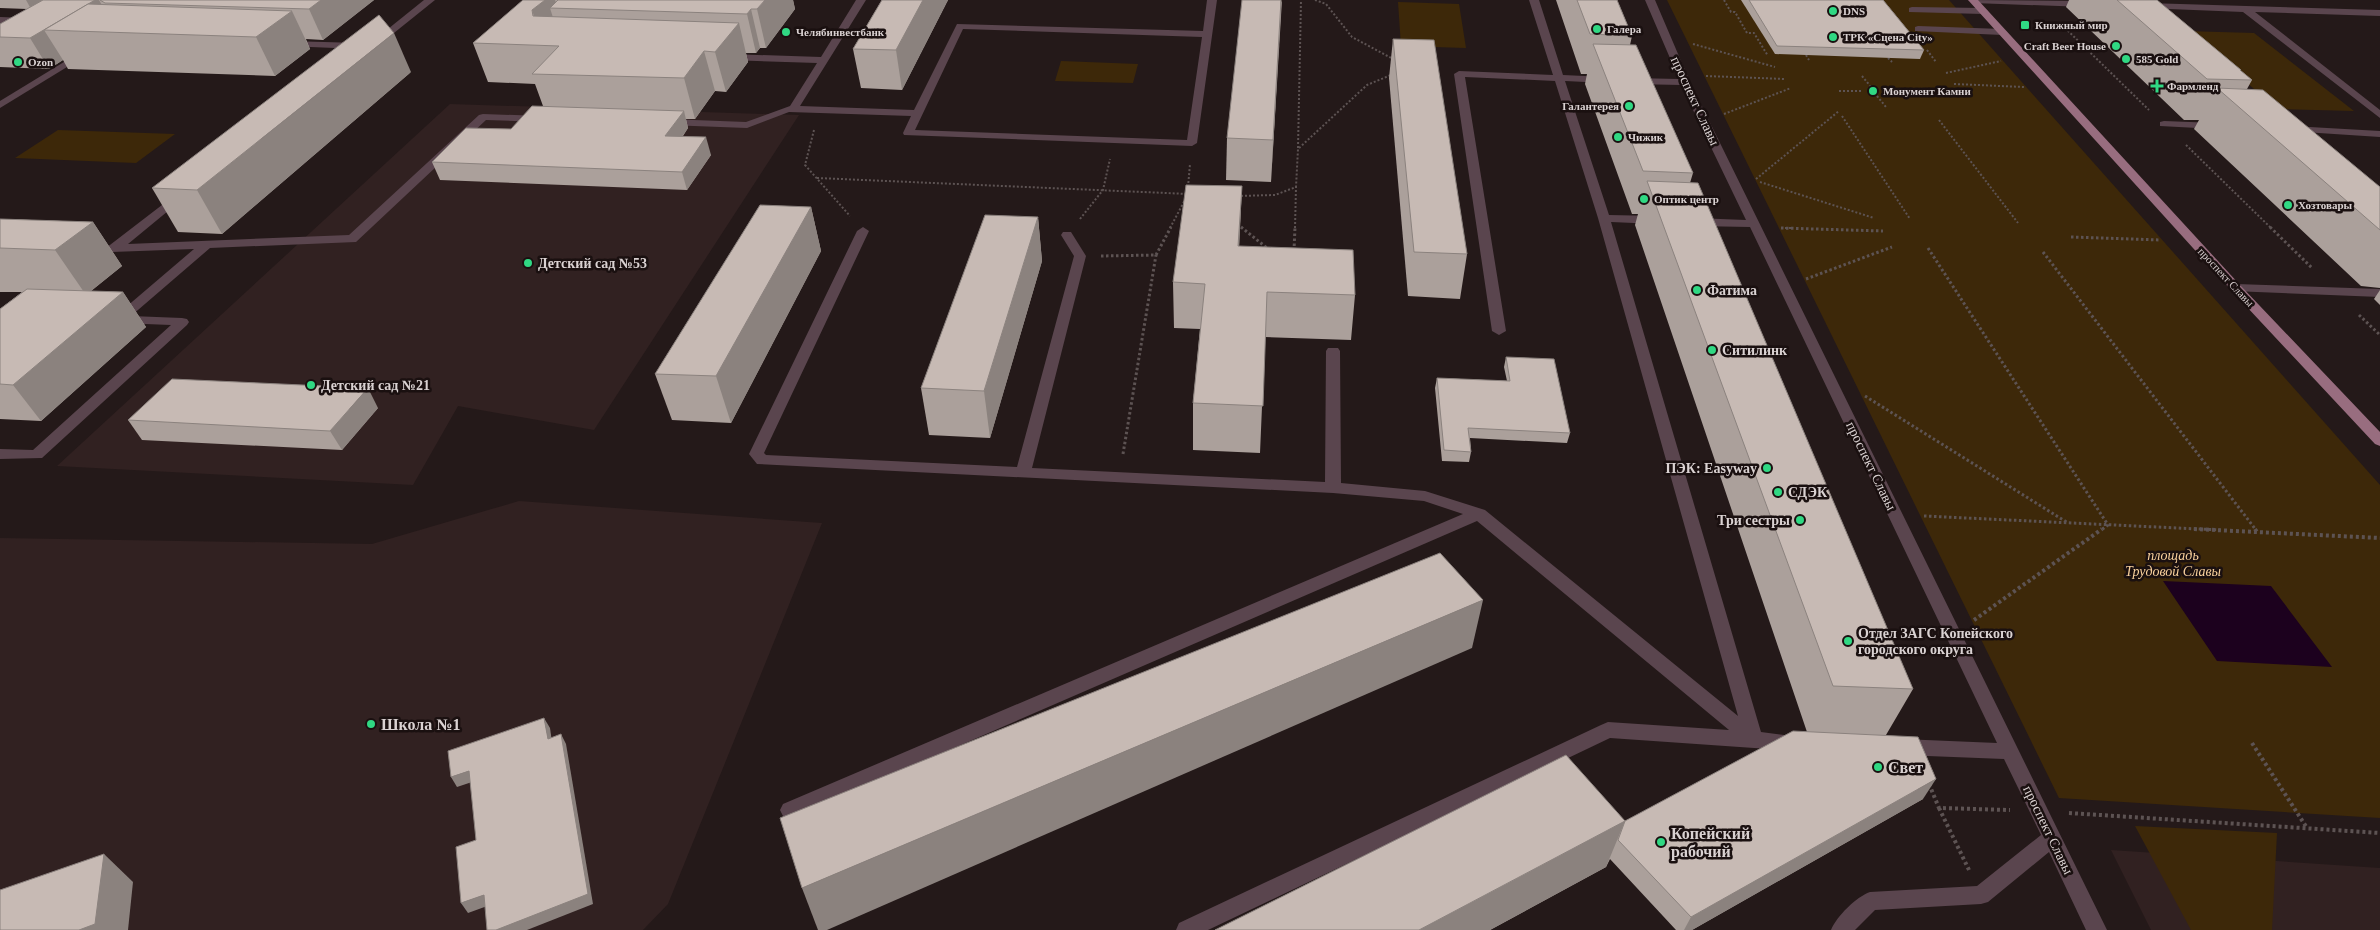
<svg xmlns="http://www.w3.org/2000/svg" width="2380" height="930" viewBox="0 0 2380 930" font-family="Georgia,serif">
	<rect width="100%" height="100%" fill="#241919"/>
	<!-- built -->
	<g fill="#312121">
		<path d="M450,104L799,115L594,430L458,406L413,485L57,466Z"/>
		<path d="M519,501L822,523L668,904L643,930H0V538L372,544Z"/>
		<path d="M2111,850L2380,868V930H2151Z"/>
	</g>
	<!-- green -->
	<g fill="#3d2809">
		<path d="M1667,0H1949L2380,485V818L2059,798Z"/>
		<path d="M1398,2L1459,4L1466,48L1401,46Z"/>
		<path d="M2185,31L2254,33L2354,111L2278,109Z"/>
		<path d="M1061,61L1138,64L1133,83L1055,81Z"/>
		<path d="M58,130L175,134L136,163L15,158Z"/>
		<path d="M2135,826L2277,833L2272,930H2191Z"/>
	</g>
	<!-- water -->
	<path fill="#1c011e" d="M2163,581L2271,586L2332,667L2217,661Z"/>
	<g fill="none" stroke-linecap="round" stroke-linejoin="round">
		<!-- path-far2 -->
		<g stroke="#5d5353" stroke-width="2" stroke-dasharray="2 2" stroke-linecap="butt">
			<path d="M1315,0L1326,4L1352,37L1395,60"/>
			<path d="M1724,0L1731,12H1735L1747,33H1754L1768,56"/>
			<path d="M2062,25L2149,110"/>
			<path d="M1693,44L1775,67"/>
			<path d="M1927,50L1936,62"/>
			<path d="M1806,55L1809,60"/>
			<path d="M1888,58L1892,62"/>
			<path d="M1946,73L2001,61"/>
			<path d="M1706,76L1785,79"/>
			<path d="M1862,76L1871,87"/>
			<path d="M1954,84L2024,87"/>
			<path d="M1839,91H1863"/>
			<path d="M1885,92H1908"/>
			<path d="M1877,96L1886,107"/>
			<path d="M1724,114L1791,88"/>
			<path d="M1842,116L1910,219"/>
			<path d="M1939,120L2018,223"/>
			<path d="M814,130L805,165L850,216"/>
			<path d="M2186,145L2271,228"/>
			<path d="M1298,148L1301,0"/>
			<path d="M817,178L1189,194"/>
			<path d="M1756,179L1839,111"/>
			<path d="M1760,182L1874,218"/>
			<path d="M1188,187L1190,164"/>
			<path d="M1237,196L1275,195L1296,187L1298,149L1367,85L1391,75"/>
			<path d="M1080,219L1103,190L1110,159"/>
			<path d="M1238,225L1242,228"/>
			<path d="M1170,228L1186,198"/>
			<path d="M1295,228L1296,187"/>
			<path d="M1781,228H1792"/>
		</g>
		<!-- path-far1 -->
		<g stroke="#5d5353" stroke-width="3" stroke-dasharray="2.5 2.5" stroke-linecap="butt">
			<path d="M1241,227L1267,248"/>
			<path d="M2270,227L2312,268"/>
			<path d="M1781,228L1883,231"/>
			<path d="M2071,237L2160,240"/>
			<path d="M1928,248L2108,525L2101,530"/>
			<path d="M1294,251L1295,227"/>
			<path d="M2043,252L2256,530"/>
			<path d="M1101,256L1156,255L1171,227"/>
			<path d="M1806,279L1892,247"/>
			<path d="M2359,315L2380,335"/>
			<path d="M1865,396L2068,523"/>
			<path d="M1123,454L1156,255"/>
			<path d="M1924,516L2220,530"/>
		</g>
		<!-- path -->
		<g stroke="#5d5353" stroke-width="4" stroke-dasharray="3 3" stroke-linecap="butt">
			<path d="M2194,529L2380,538"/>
			<path d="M2255,529L2257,532"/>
			<path d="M1974,620L2102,529"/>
			<path d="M2252,743L2307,828"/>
			<path d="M1929,784L1939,808L2010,810"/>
			<path d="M1939,808L1969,870"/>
			<path d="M2069,813L2380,833"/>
		</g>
		<!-- minor -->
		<g fill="#5a454e" fill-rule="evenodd">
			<path d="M424,0H435L379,45H373V41Z"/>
			<path d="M856,0H866L800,106L914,110L957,24L1203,31L1207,0H1217L1197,143L1192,146L904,135L903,133L911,116L789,112L747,128L667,125L662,122L667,119L746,122L790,106L817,63L728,60L723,57L728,54L821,57ZM963,29L1202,37L1187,140L915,130Z"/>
			<path d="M1529,0H1539L1563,75L1606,77L1611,80L1606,83L1565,81L1609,215L1657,216L1663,220L1657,224L1611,222L1761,732L1801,737L1803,742L1801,747L1794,750L1754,748L1610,738L1208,930H1176L1179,923L1601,725L1608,722L1729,730L1477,521L797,816L790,818L783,816L780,810L783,804L1463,514L1424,501L1333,493L757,464L749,454L857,231L863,227L869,231L764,453L766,455L1017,467L1074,256L1061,235L1063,232H1071L1086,256L1032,468L1325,482L1326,351L1328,348H1338L1340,351L1341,483L1425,491L1485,510L1738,716L1598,218L1555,81L1465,77L1506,331L1499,335L1492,331L1454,74L1459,71L1553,75Z"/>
			<path d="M1645,0H1655L1690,82L2107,930H2086L2049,852L1988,902L1981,904L1875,910L1855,930H1831C1837,916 1856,897 1870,892L1977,886L2041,835L2004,759L1902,755L1895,752L1893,747L1895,742L1902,739L1997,743L1750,227L1695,226L1689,222L1695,218L1746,220L1681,85L1632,84L1627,81L1632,78L1679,79Z"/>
			<path d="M1968,0L2086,1L2091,4L2086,7L1973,3Z"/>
			<path d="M2147,3L2380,10V16L2255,12L2380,110V118L2243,12L2144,8L2142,6Z"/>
			<path d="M1912,7L1983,8L1988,11L1983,14L1909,12V8Z"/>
			<path d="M0,17L26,18L31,21L26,24L0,23Z"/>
			<path d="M1918,26L2002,29L2007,32L2002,35L1915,31V27Z"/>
			<path d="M289,41L359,43L364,46L359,49L286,46V42Z"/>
			<path d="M82,51L87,54L85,56L0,108V101Z"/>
			<path d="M483,114L542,116L547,119L542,122L486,120L356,242L210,248L131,316L182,318L187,319L189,322L187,325L42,458L0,459V449L33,450L171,325L119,323L112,319L194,249L112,252L106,248L175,195H183L185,197L128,244L349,235L479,115Z"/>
			<path d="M2164,121L2216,123L2221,126L2216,129L2160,126V122Z"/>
			<path d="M2292,126L2380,131V137L2288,131V127Z"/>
			<path d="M2236,284L2380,289V297L2232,291L2230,288Z"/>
		</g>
		<!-- major -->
		<path fill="#986d7f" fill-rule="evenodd" d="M1968,0H1978L2240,285L2380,432V446L2375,444L2232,291Z"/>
	</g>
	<!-- wall -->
	<g fill="#aba09b">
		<path d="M0,0H374L323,40L306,39L310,49L275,76L68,69L63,60L49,69L0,67V24L27,9L0,8Z"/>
		<path d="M523,0H793L795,9L766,48H760L756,53H746L748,62L726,92L715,91L695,119H686L688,128L683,136L711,155L687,190L440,180L432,162L511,129L543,106L535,84L488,82L473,43Z"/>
		<path d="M882,0H948L902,90L861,88L853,49Z"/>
		<path d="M1282,0L1271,182L1226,180L1227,138Z"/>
		<path d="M1556,0H1617L1632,36L1630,45L1693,173L1690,183L1913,689L1886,735L1923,799L1692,930H1676L1610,859L1606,867L1490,930H1215L1625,821L1807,732L1635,225L1638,214H1632L1585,84L1587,74H1581Z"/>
		<path d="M1741,0H1883L1924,50L1920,59L1775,54Z"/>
		<path d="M2069,0H2157L2241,70V71L2252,80L2247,89L2380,187V288L2361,286L2194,129L2199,120H2184L2066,7Z"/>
		<path d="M1393,39L1467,254L1460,299L1408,296L1389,78Z"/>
		<path d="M411,72L222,234L178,232L152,188Z"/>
		<path d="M1242,186L1239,246L1355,295L1351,340L1265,337L1260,453L1193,450V403L1200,329L1174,328L1173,282Z"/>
		<path d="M811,207L821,251L731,423L672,420L655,374Z"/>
		<path d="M1038,217L1042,261L990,438L929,435L921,388Z"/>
		<path d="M0,219L93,222L122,266L91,291L123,292L146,327L41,421L0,419V309L22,292H0Z"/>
		<path d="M2380,290V305L2374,299Z"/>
		<path d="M1506,357L1570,433L1567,443L1470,438L1471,452L1469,462L1442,461L1435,388L1437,378L1507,381L1504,367Z"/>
		<path d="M378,408L342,450L142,440L128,420Z"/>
	</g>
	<!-- shaded-wall -->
	<g fill="#8b827e">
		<path d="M26,0H45L31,9Z"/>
		<path d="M95,0H99L115,28L44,30L63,60L49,69L30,38Z"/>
		<path d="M321,0H374L323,40L309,9Z"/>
		<path d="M545,0H555L558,8H550L559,37L544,45L532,10Z"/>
		<path d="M765,0H793L795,9L766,48L757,9Z"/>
		<path d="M923,0H948L902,90L896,50Z"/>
		<path d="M1281,7L1271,182L1273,140Z"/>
		<path d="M751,9L760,48L756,53L747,14Z"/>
		<path d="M292,11L310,49L275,76L256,37Z"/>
		<path d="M739,23L748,62L726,92L715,52Z"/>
		<path d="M394,33L411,72L222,234L197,190Z"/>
		<path d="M704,51L715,91L695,119L684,78Z"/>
		<path d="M684,111L688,128L670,154L665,136Z"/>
		<path d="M706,137L711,155L687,190L682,172Z"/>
		<path d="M1242,186L1240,230L1237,291L1238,246Z"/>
		<path d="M811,207L821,251L731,423L716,376Z"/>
		<path d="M1038,217L1042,261L990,438L984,391Z"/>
		<path d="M93,222L122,266L86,295L55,250Z"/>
		<path d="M123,292L146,327L41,421L13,385Z"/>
		<path d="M368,388L378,408L342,450L330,431Z"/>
		<path d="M1483,600L1472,648L827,930H818L802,888Z"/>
		<path d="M544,718L550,728L553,749L548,739Z"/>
		<path d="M561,734L566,744L593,904L527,930H496Z"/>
		<path d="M469,771L475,781L457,787L451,777Z"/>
		<path d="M1936,779L1923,799L1692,930H1684L1691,917Z"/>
		<path d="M1625,821L1606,867L1490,930H1419Z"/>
		<path d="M104,854L133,882L128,930H79Z"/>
		<path d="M484,895L490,905L468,913L461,903Z"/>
	</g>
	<!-- building -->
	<g fill="#c7bab4" stroke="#8b827e">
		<path d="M43,0H95L30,38L0,37V24Z"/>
		<path d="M100,0H321L309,9L105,3Z"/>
		<path d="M523,0H545L532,10L533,16L739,23L715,52L704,51L684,78L532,74L559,46L473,43Z"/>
		<path d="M558,0H765L757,9H751L747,14L550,8Z"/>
		<path d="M882,0H923L896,50L853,49Z"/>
		<path d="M1242,0H1281L1273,140L1227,138Z"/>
		<path d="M1577,0H1617L1632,36L1590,34Z"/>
		<path d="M1749,0H1883L1924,50L1777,46Z"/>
		<path d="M2117,0H2157L2241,70H2240L2252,80L2207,79Z"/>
		<path d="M88,4L292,11L256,37L44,30Z"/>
		<path d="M379,15L394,33L197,190L152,188Z"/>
		<path d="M1393,39L1434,40L1467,254L1414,252Z"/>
		<path d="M1593,44L1636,45L1693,173L1643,171Z"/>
		<path d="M2217,88L2263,90L2380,187V230Z"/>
		<path d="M532,106L684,111L665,136L706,137L682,172L432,162L466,128L511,129Z"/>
		<path d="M1647,181L1698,183L1913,689L1833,686Z"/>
		<path d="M1186,185L1242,186L1238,246L1353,250L1355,295L1267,292L1263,406L1193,403L1205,284L1173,282Z"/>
		<path d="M760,205L811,207L716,376L655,374Z"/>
		<path d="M985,215L1038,217L984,391L921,388Z"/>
		<path d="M0,219L93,222L55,250L0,248Z"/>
		<path d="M27,289L123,292L13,385L0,384V309Z"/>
		<path d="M1506,357L1554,359L1570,433L1468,428L1471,452L1444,450L1437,378L1510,381Z"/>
		<path d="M172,379L368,388L330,431L128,420Z"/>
		<path d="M1440,553L1483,600L802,888L780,818Z"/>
		<path d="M544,718L548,739L561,734L588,894L496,930H487L484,895L461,903L456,847L476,840L469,771L451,777L448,751Z"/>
		<path d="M1793,731L1918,737L1936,779L1691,917L1618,840L1625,821Z"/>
		<path d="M1566,755L1625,821L1419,930H1215Z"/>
		<path d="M104,854L95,924L79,930H0V890Z"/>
	</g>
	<!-- markers -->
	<g fill="#30d883" stroke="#1a1010" stroke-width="2">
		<circle cx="1833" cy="11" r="5"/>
		<rect x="2020" y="20" width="10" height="10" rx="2.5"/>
		<circle cx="1597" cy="29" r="5"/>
		<circle cx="786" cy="32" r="5"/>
		<circle cx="1833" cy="37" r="5"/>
		<circle cx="2116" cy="46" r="5"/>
		<circle cx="2126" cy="59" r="5"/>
		<circle cx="18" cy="62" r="5"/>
		<path d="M2154.5 78.5h5v5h5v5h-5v5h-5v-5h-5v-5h5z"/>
		<circle cx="1873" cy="91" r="5"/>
		<circle cx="1629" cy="106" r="5"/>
		<circle cx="1618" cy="137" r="5"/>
		<circle cx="1644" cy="199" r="5"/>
		<circle cx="2288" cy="205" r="5"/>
		<circle cx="528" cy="263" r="5"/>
		<circle cx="1697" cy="290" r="5"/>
		<circle cx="1712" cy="350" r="5"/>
		<circle cx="311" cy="385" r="5"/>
		<circle cx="1767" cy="468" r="5"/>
		<circle cx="1778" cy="492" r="5"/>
		<circle cx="1800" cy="520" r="5"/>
		<circle cx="1848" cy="641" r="5"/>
		<circle cx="371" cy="724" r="5"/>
		<circle cx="1878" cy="767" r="5"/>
		<circle cx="1661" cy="842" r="5"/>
	</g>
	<g text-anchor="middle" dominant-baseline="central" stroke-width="5" stroke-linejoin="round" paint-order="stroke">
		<!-- far-poi labels -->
		<g font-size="11" font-weight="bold" fill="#dad2d2" stroke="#1a1010" text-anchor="start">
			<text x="1843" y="11">DNS</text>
			<text x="2035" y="25">Книжный мир</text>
			<text x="1607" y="29">Галера</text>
			<text x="796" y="32">Челябинвестбанк</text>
			<text x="1843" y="37">ТРК «Сцена City»</text>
			<text x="2106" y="46" text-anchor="end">Craft Beer House</text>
			<text x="2136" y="59">585 Gold</text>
			<text x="28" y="62">Ozon</text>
			<text x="2167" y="86">Фармленд</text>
			<text x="1883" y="91">Монумент Камни</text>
			<text x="1619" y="106" text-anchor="end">Галантерея</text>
			<text x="1628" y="137">Чижик</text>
			<text x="1654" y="199">Оптик центр</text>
			<text x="2298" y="205">Хозтовары</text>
		</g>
		<!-- far-street labels -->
		<g font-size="11" fill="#dad2d2" stroke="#1a1010">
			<text transform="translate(2226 277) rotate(47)">проспект Славы</text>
		</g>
		<!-- street labels -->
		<g font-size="14" fill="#dad2d2" stroke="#1a1010">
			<text transform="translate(1695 101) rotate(65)">проспект Славы</text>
			<text transform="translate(1871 466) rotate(64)">проспект Славы</text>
			<text transform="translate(2048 830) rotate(64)">проспект Славы</text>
		</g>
		<!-- poi labels -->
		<g font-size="14" font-weight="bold" fill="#dad2d2" stroke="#1a1010" text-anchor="start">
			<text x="538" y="263">Детский сад №53</text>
			<text x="1707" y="290">Фатима</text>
			<text x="1722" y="350">Ситилинк</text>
			<text x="321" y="385">Детский сад №21</text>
			<text x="1757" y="468" text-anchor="end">ПЭК: Easyway</text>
			<text x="1788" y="492">СДЭК</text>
			<text x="1790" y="520" text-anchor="end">Три сестры</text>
			<text x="1858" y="633">Отдел ЗАГС Копейского<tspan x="1858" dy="16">городского округа</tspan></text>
		</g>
		<!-- park labels -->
		<g font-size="14" font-style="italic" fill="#f8d09c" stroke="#1a1010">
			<text x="2173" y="555">площадь<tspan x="2173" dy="16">Трудовой Славы</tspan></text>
		</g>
		<!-- near-poi labels -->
		<g font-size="16" font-weight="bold" fill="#dad2d2" stroke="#1a1010" text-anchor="start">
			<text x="381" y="724">Школа №1</text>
			<text x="1888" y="767">Свет</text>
			<text x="1671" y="833">Копейский<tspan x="1671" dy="18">рабочий</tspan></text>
		</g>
	</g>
</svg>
